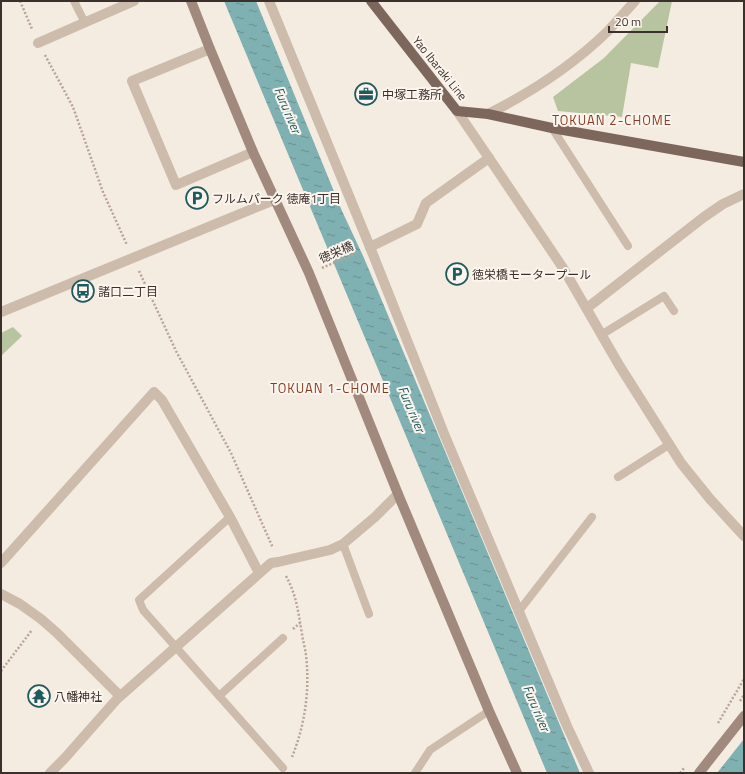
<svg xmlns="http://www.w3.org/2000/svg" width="745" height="774" viewBox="0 0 745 774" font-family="'Titillium Web','Noto Sans JP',sans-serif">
	<defs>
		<pattern id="water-ripples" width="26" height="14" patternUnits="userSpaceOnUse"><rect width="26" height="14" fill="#7fb0b2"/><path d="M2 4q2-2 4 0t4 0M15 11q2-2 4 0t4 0" fill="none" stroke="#699091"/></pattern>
	</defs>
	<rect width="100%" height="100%" fill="#f4ebe1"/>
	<!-- green -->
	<g fill="#b8c4a0">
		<path d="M660,1H672L658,68L631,63L622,117L558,111L553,97L604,58Z"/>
		<path d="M13,327L22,336L1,356V333Z"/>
	</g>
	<!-- water -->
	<g fill="url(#water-ripples)">
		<path d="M224,1H256L342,211L364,258L580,773H547Z"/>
		<path d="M744,739V773H717Z"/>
	</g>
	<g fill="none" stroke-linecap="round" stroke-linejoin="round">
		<!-- path -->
		<g stroke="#b9a596" stroke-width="2.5" stroke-dasharray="2 2" stroke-linecap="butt">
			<path d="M20,1L32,29"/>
			<path d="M45,55L73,107L103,192L127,245"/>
			<path d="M322,268L356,253"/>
			<path d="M139,271L176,351L231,453L273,548"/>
			<path d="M286,576C297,596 298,612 302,634C303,641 305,648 306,655C310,690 305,725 292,757"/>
			<path d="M293,629L300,623"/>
			<path d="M1,671L32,630"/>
			<path d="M740,701L744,695"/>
			<path d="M718,723L744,679"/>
			<path d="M680,773L685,767"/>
		</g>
		<!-- lane -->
		<g stroke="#cdbbac" stroke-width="8">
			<path d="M74,1L85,23"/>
			<path d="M552,128L628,246"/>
			<path d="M601,335L664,296L674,311"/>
			<path d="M618,477L670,444"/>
			<path d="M230,517L139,600L143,610L283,768"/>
			<path d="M343,544L369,614"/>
			<path d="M519,611L592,517"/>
			<path d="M219,696L283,638"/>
			<path d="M415,773L430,750L489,711"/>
		</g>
		<!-- street -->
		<g stroke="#cdbbac" stroke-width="10">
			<path d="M269,1L370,247L445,436L567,726L589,773"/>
			<path d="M38,43L134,1"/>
			<path d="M210,49L132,81L176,185L253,152"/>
			<path d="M457,111L489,158L563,268L619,365L681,463L710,499L744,536"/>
			<path d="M488,114C530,93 574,64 608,31C617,21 626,11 635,1"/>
			<path d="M370,247L417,224L426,203L489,158"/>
			<path d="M587,308L704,217L723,204L744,194"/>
			<path d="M1,312L274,200"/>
			<path d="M1,563L154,392L162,400L230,517L259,573"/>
			<path d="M1,594L20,604L41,619L57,633L120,696"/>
			<path d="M50,773L64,759L117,699L271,563L278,562L330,550L343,544L375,517L398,494"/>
		</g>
		<!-- secondary -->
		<g stroke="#a18a7d" stroke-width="10">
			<path d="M191,1L210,49L253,152L309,273L398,494L489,711L517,773"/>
			<path d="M699,773L744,716"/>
		</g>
		<!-- primary -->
		<path stroke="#7d675c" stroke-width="10" d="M371,1L457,111L488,114L552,128L744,162"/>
	</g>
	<!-- icons -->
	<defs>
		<g id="office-ring" transform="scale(1.15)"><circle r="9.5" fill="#fbf5ee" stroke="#1f5a5e" stroke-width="1.5"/><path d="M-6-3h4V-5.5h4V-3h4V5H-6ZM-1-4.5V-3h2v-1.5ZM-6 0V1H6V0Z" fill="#1f5a5e"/></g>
		<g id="parking-ring" transform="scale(1.15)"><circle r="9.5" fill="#fbf5ee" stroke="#1f5a5e" stroke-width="1.5"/><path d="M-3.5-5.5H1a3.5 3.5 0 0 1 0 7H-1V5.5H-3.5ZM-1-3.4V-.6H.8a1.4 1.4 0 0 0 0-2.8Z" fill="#1f5a5e"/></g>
		<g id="bus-ring" transform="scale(1.15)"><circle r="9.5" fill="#fbf5ee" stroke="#1f5a5e" stroke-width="1.5"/><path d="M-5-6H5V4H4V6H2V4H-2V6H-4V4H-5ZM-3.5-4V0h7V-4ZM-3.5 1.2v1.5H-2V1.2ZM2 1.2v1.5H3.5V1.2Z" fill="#1f5a5e"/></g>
		<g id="temple-ring" transform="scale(1.15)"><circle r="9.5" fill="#fbf5ee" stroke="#1f5a5e" stroke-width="1.5"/><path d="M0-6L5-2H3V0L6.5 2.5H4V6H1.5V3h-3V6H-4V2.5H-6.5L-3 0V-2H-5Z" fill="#1f5a5e"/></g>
	</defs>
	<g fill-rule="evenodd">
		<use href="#office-ring" x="366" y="94"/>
		<use href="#parking-ring" x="197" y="198"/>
		<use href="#parking-ring" x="457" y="274"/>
		<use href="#bus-ring" x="83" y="291"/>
		<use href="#temple-ring" x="39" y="696"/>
	</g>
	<g text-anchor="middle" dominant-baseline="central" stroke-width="4" stroke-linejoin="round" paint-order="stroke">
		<!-- street labels -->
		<g font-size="12" fill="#3b302b" stroke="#fbf5ee">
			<text transform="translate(440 68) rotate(51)">Yao Ibaraki Line</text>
			<text transform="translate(336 252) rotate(-23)">徳栄橋</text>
		</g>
		<!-- poi labels -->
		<g font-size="12" fill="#3b302b" stroke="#fbf5ee" text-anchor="start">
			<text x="382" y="94">中塚工務所</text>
			<text x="212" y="198">フルムパーク 徳庵1丁目</text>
			<text x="472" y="274">徳栄橋モータープール</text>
			<text x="98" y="291">諸口二丁目</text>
			<text x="54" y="696">八幡神社</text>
		</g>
		<!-- water labels -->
		<g font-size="13" font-style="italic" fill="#1f5a5e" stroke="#fbf5ee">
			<text transform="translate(288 110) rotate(67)">Furu river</text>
			<text transform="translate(412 409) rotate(67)">Furu river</text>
			<text transform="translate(537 708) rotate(67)">Furu river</text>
		</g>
		<!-- neighbourhood labels -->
		<g font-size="13" letter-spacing="1" fill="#8c3b22" stroke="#fbf5ee">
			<text x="612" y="120">TOKUAN 2-CHOME</text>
			<text x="330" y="388">TOKUAN 1-CHOME</text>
		</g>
	</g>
	<!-- border -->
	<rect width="745" height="774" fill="none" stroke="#3b302b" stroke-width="4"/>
	<!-- scale -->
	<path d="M609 26v6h58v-6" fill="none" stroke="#3b302b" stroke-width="2"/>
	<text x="615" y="26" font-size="12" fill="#3b302b" stroke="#fbf5ee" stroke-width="3" paint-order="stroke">20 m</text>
</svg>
